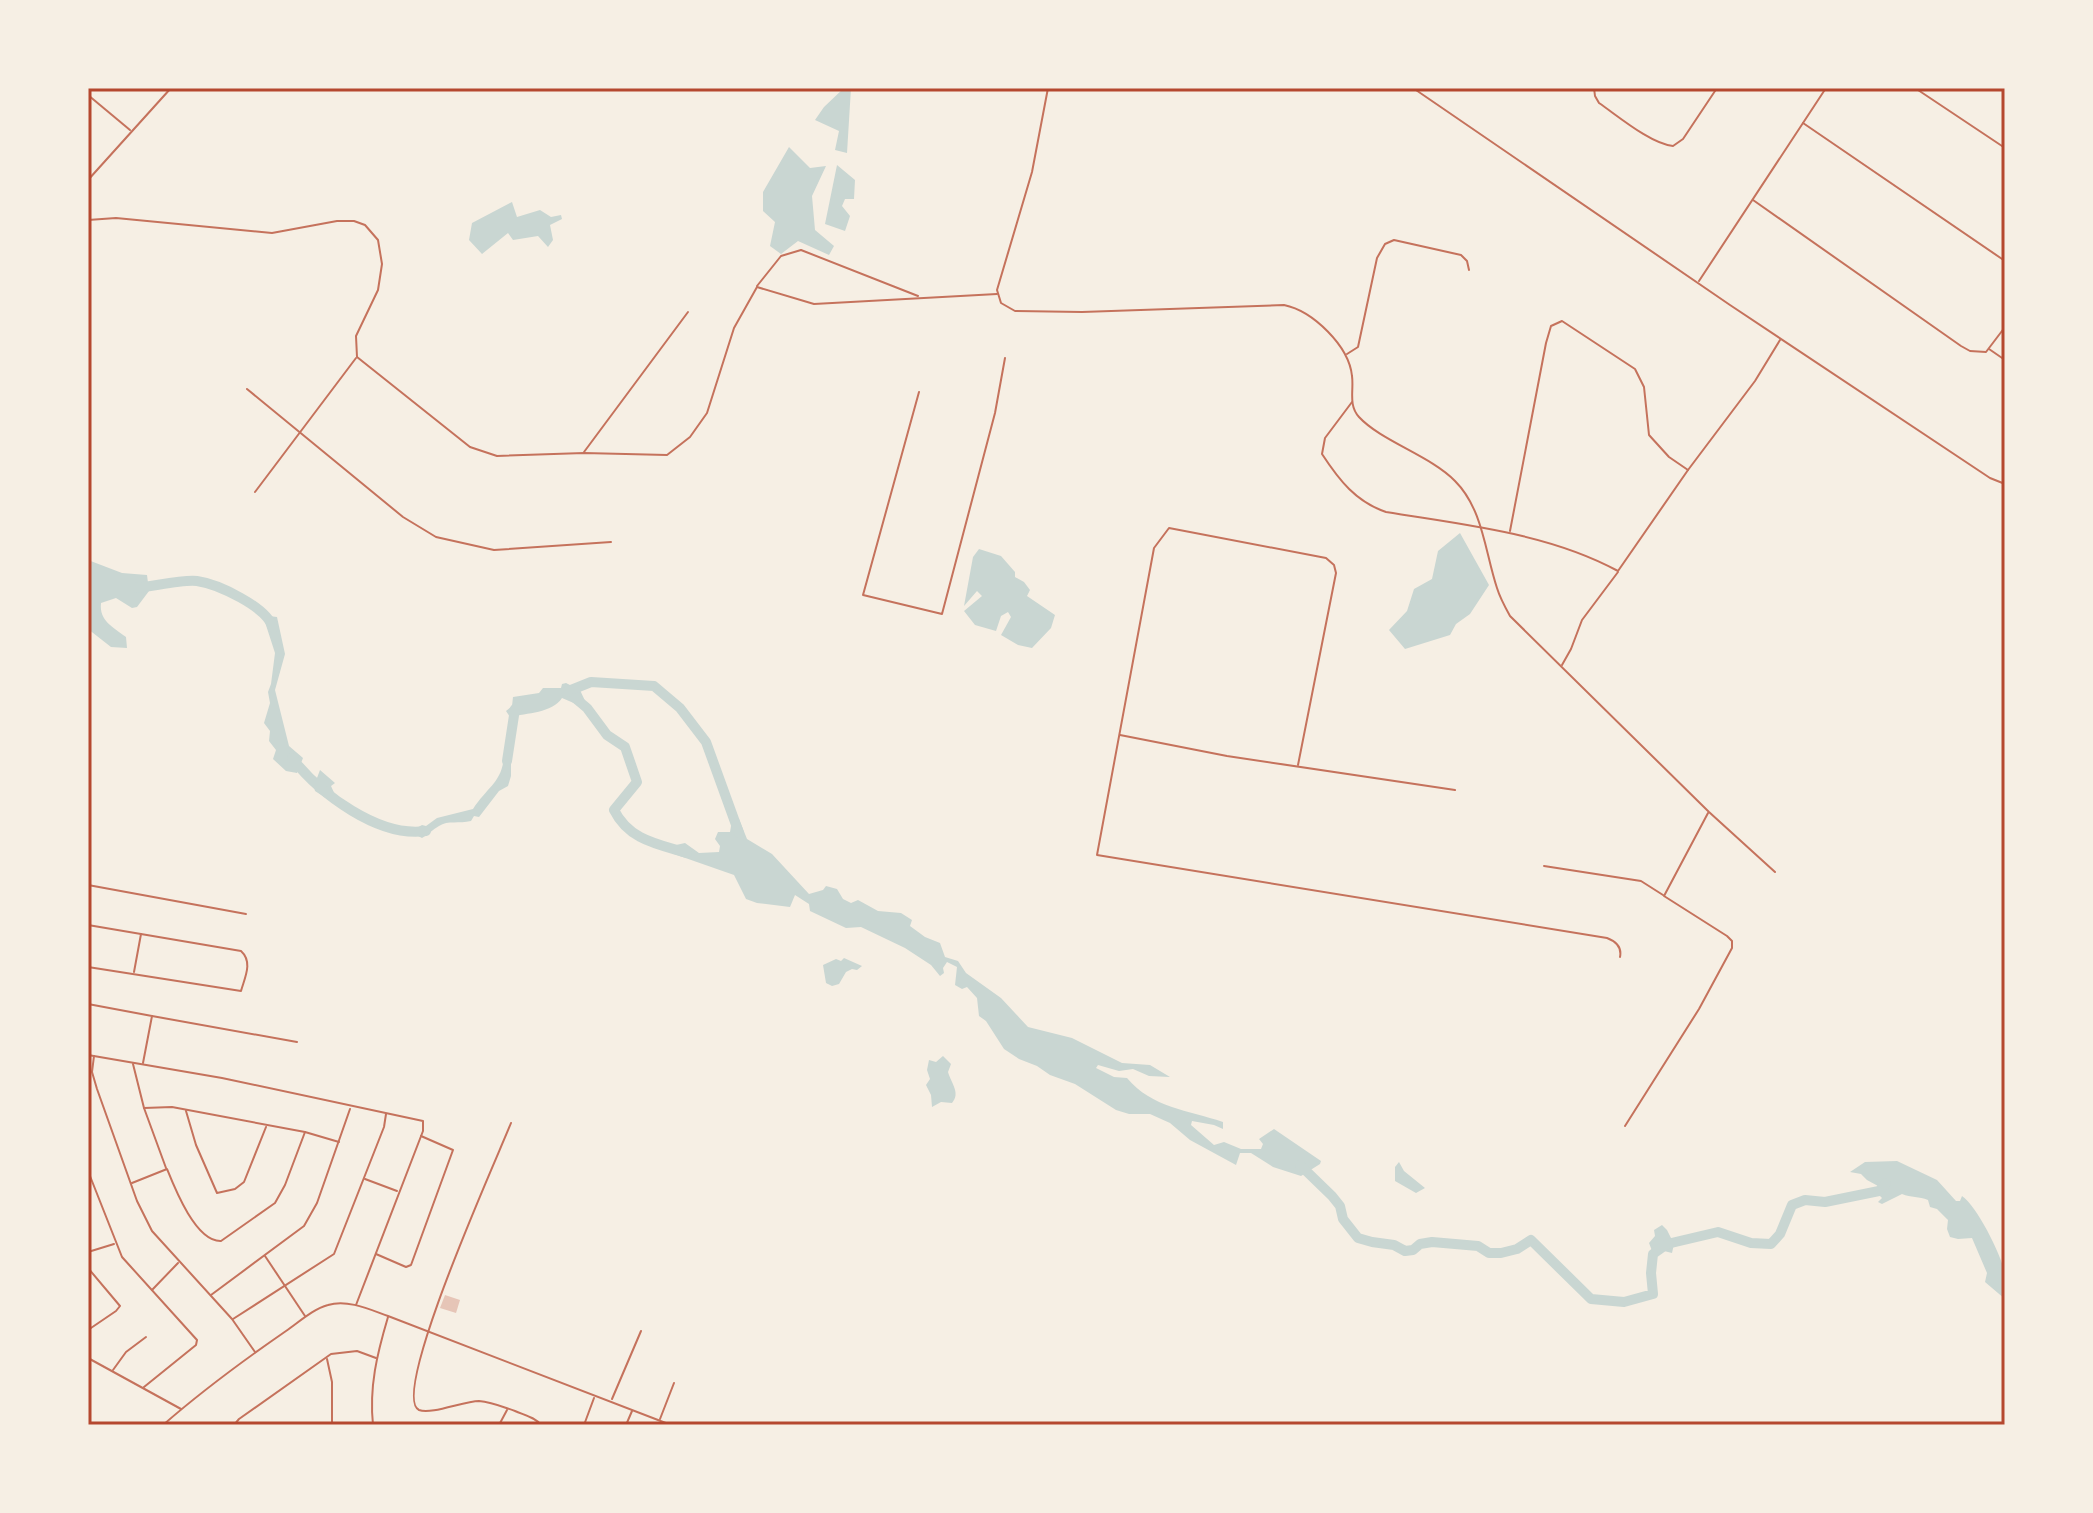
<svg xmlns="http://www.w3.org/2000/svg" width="2093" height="1513" viewBox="0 0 2093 1513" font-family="'Nunito Sans',sans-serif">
	<rect width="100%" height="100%" fill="#f6efe4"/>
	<!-- water -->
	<g fill="#c9d6d2">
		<path d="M844,88H851L847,153L835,150L839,131L815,120L824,107Z"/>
		<path d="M789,147L810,168L826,166L812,196L815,230L834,246L829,255L798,241L781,254L770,246L775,222L763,211V192Z"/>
		<path d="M837,165L855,180L854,199H845L842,206L850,216L845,231L825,224Z"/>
		<path d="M512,202L517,217L540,210L551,217L561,215L562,219L550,225L553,240L548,247L538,236L513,240L508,233L482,254L469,240L472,223Z"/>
		<path d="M1460,533L1489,585L1470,614L1456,624L1450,635L1405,649L1389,630L1407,611L1414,589L1432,579L1438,551Z"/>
		<path d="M979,549L1001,556L1015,572V577L1024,582L1030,590L1027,596L1055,615L1051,628L1032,648L1018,645L1001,635L1011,617L1008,612L1001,616L996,631L975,625L964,611L982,596L977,591L964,606L973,557Z"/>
		<path d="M88,560L122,573L147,575L149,591L137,607L132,608L116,598L101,603C99,621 113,627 126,637L127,648L111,647L88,629Z"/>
		<path d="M269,616L277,617L285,654L275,690L289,746L303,758L297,773L286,771L273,759L276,750L269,741L270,731L264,723L270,703L268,692L271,684L275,653L264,619Z"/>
		<path d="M566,683L580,690L586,703L583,707L562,698C552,713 527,713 510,717L506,711L512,706L513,697L539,693L543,688H561L562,684Z"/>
		<path d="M511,750V776L508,786L499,791L479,817L474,816L471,821C459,824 448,820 439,826C433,829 428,835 422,838L414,834L415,829L422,825L426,826L437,818L473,809C488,786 503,782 504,754Z"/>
		<path d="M320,770L335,783L331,786L336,797L341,801L337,805L315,791L314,786Z"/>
		<path d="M739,819L747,839L772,854L809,894L823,890L826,886L837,889L843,899L851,903L858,900L878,911L901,913L912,920L910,926L925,937L940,943L945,957L958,961L966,973L1001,998L1028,1027L1072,1038L1122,1063L1150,1065L1170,1077L1149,1076L1133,1069L1119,1071L1098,1065L1096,1068L1114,1077L1127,1078C1152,1108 1188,1110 1223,1122V1129L1214,1125L1192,1121L1191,1125L1214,1145L1224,1142L1241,1149H1261L1263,1144L1259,1139L1274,1129L1321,1161L1320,1164L1301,1176L1273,1167L1251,1153H1240L1236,1165L1190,1140L1170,1123L1150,1114H1129L1116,1110L1075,1084L1050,1075L1037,1066L1019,1059L1004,1049L986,1021L979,1016L977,998L967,987L962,989L955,985L957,967L947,962L943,968L944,973L940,976L931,965L905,948L861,927L846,928L810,911L809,904L795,895L790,907L757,903L746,899L734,875L674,854L676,845L685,843L699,853L719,852L720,846L715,839L718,832H730L732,820Z"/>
		<path d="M844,958L862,966L857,970L852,969L846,972L839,984L832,986L826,983L823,965L836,959L841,961Z"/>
		<path d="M943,1056L951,1064L948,1072C951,1083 961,1093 952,1103L941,1102L932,1107L931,1095L926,1085L930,1079L927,1070L929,1060L936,1062Z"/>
		<path d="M1897,1161L1937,1180L1956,1201H1960L1962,1196C1977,1206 2002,1256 2005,1274C2007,1282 2005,1291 2005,1299L1985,1282L1987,1273L1972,1238L1958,1239L1950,1237L1947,1229L1948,1220L1937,1209L1930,1207L1928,1200C1919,1196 1911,1198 1902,1194L1882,1204L1878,1202L1882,1198L1878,1194V1186L1867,1180L1861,1174L1850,1172L1865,1162Z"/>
		<path d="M1399,1162L1404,1171L1425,1188L1416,1193L1395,1181V1167Z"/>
		<path d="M1662,1225L1667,1230L1674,1244L1672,1253L1664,1251L1654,1256L1649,1243L1655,1236L1654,1230Z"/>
	</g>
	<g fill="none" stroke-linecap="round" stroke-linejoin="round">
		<!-- river -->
		<g stroke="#c9d6d2" stroke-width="10">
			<path d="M135,588C151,587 183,579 197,581C218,584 267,607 273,628"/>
			<path d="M566,692L591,682L654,686L680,708L706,742L739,833"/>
			<path d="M575,698L587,708L607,735L625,747L637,782L614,810C629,840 657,844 687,853"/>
			<path d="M292,758C320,794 379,838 426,831"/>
			<path d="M507,761L515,709L518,707"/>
			<path d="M1300,1165L1332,1196L1340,1206L1343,1219L1358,1238L1372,1242L1394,1245L1405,1251L1413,1250L1420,1244L1432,1242L1478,1246L1489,1253H1501L1517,1249L1531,1240L1591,1299L1624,1302L1653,1294L1651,1273L1653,1254L1667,1244L1718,1232L1751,1243L1771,1244L1780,1234L1792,1205L1805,1200L1825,1202L1879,1191L1886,1183"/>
		</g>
	</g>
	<!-- building -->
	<path fill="#e6c5b7" d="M445,1295L460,1300L456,1313L440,1308Z"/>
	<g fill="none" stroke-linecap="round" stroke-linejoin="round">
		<!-- minor -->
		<g stroke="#c5725c" stroke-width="2">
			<path d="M1048,88L1032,172L997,290L1001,303L1015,311L1082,312L1284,305C1313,311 1349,346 1352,376C1354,390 1348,405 1359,417C1381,441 1431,456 1455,481C1483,509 1485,552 1497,588C1500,598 1505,607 1510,616L1709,812L1775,872"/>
			<path d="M1413,88L1730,305L1990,478L2005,484"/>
			<path d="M1594,88L1595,96L1599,103C1618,116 1651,144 1673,146L1683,139L1717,88"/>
			<path d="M1915,88L2005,148"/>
			<path d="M88,95L130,130"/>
			<path d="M1803,123L2005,261"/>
			<path d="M88,180L171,88"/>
			<path d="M1753,200L1961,346L1970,351L1986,352L2005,327"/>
			<path d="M88,220L116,218L272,233L337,221H354L365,225L378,240L382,264L378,290L356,336L357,357L470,447L497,456L584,453L667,455L690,437L707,413L734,328L757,287L814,304L997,294"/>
			<path d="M1699,281L1826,88"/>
			<path d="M757,286L781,256L801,250L918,296"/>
			<path d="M1989,349L2005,360"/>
			<path d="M1347,354L1358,347L1377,258L1385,244L1394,240L1461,255L1467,261L1469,270"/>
			<path d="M247,389L403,517L436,537L494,550L611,542"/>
			<path d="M919,392L863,595L942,614L995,413L1005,358"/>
			<path d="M1352,402L1325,438L1322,454C1339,480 1356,502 1386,512C1464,525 1548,533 1618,571L1688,470L1755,381L1780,340"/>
			<path d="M584,452L688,312"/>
			<path d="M255,492L356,358"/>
			<path d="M1510,531L1546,343L1551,326L1562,321L1635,369L1644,387L1649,435L1669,457L1688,470"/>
			<path d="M1562,665L1571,649L1582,620L1618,572"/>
			<path d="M1120,735L1227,756L1455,790"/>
			<path d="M1298,765L1336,573L1334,565L1326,558L1169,528L1154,548L1097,855L1607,938C1615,941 1622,947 1620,957"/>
			<path d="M1544,866L1641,881L1663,895"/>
			<path d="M88,885L246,914"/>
			<path d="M88,925L241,951C253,962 245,977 241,991L88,967"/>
			<path d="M134,972L141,934"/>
			<path d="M88,1004L152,1016L143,1063"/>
			<path d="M152,1016L297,1042"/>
			<path d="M88,1055L222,1078L423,1121V1131L356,1305"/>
			<path d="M94,1056L92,1072L97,1089L137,1201L152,1231L232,1319L255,1352"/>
			<path d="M133,1064L144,1108L166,1168"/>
			<path d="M144,1108L172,1107L305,1132L339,1142"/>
			<path d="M186,1111L196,1145L217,1193L235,1189L244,1182L266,1127"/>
			<path d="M511,1123C498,1156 389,1396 419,1410C431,1415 464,1401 479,1401C492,1402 503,1407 515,1411C524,1415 535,1417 541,1425"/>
			<path d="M1625,1126L1699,1009L1732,948V941L1727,936L1664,896L1708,813"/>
			<path d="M88,1171L122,1257L197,1340L196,1345L144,1387"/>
			<path d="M365,1179L397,1191"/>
			<path d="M132,1183L167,1169C175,1189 196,1242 221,1241L275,1203L285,1185L305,1132"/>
			<path d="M88,1252L114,1244"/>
			<path d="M376,1254L406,1267L411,1265L453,1150L421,1136"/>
			<path d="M265,1256L305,1316"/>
			<path d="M88,1268L120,1306L116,1311L88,1330"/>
			<path d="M152,1290L178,1263"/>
			<path d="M211,1295L304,1226L317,1203L350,1109"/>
			<path d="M233,1319L334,1254L384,1127L386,1114"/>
			<path d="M88,1358L181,1409"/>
			<path d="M327,1359L332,1382V1425"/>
			<path d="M113,1370L126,1352L146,1337"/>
			<path d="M612,1399L641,1331"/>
			<path d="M660,1419L674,1383"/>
			<path d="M163,1425C202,1391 244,1360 286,1331C299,1322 313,1309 328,1305C348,1299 371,1310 388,1316L671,1425"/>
			<path d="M234,1425L239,1419L331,1354L357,1351L376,1358"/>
			<path d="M373,1425C369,1387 377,1354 388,1317"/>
			<path d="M499,1425L507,1410"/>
			<path d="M584,1425L594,1398"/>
			<path d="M626,1425L632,1411"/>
		</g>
	</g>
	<!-- border -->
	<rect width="2093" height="1513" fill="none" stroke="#f6efe4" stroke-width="180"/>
	<rect x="90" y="90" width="1913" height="1333" fill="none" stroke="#b5482f" stroke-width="3"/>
</svg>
